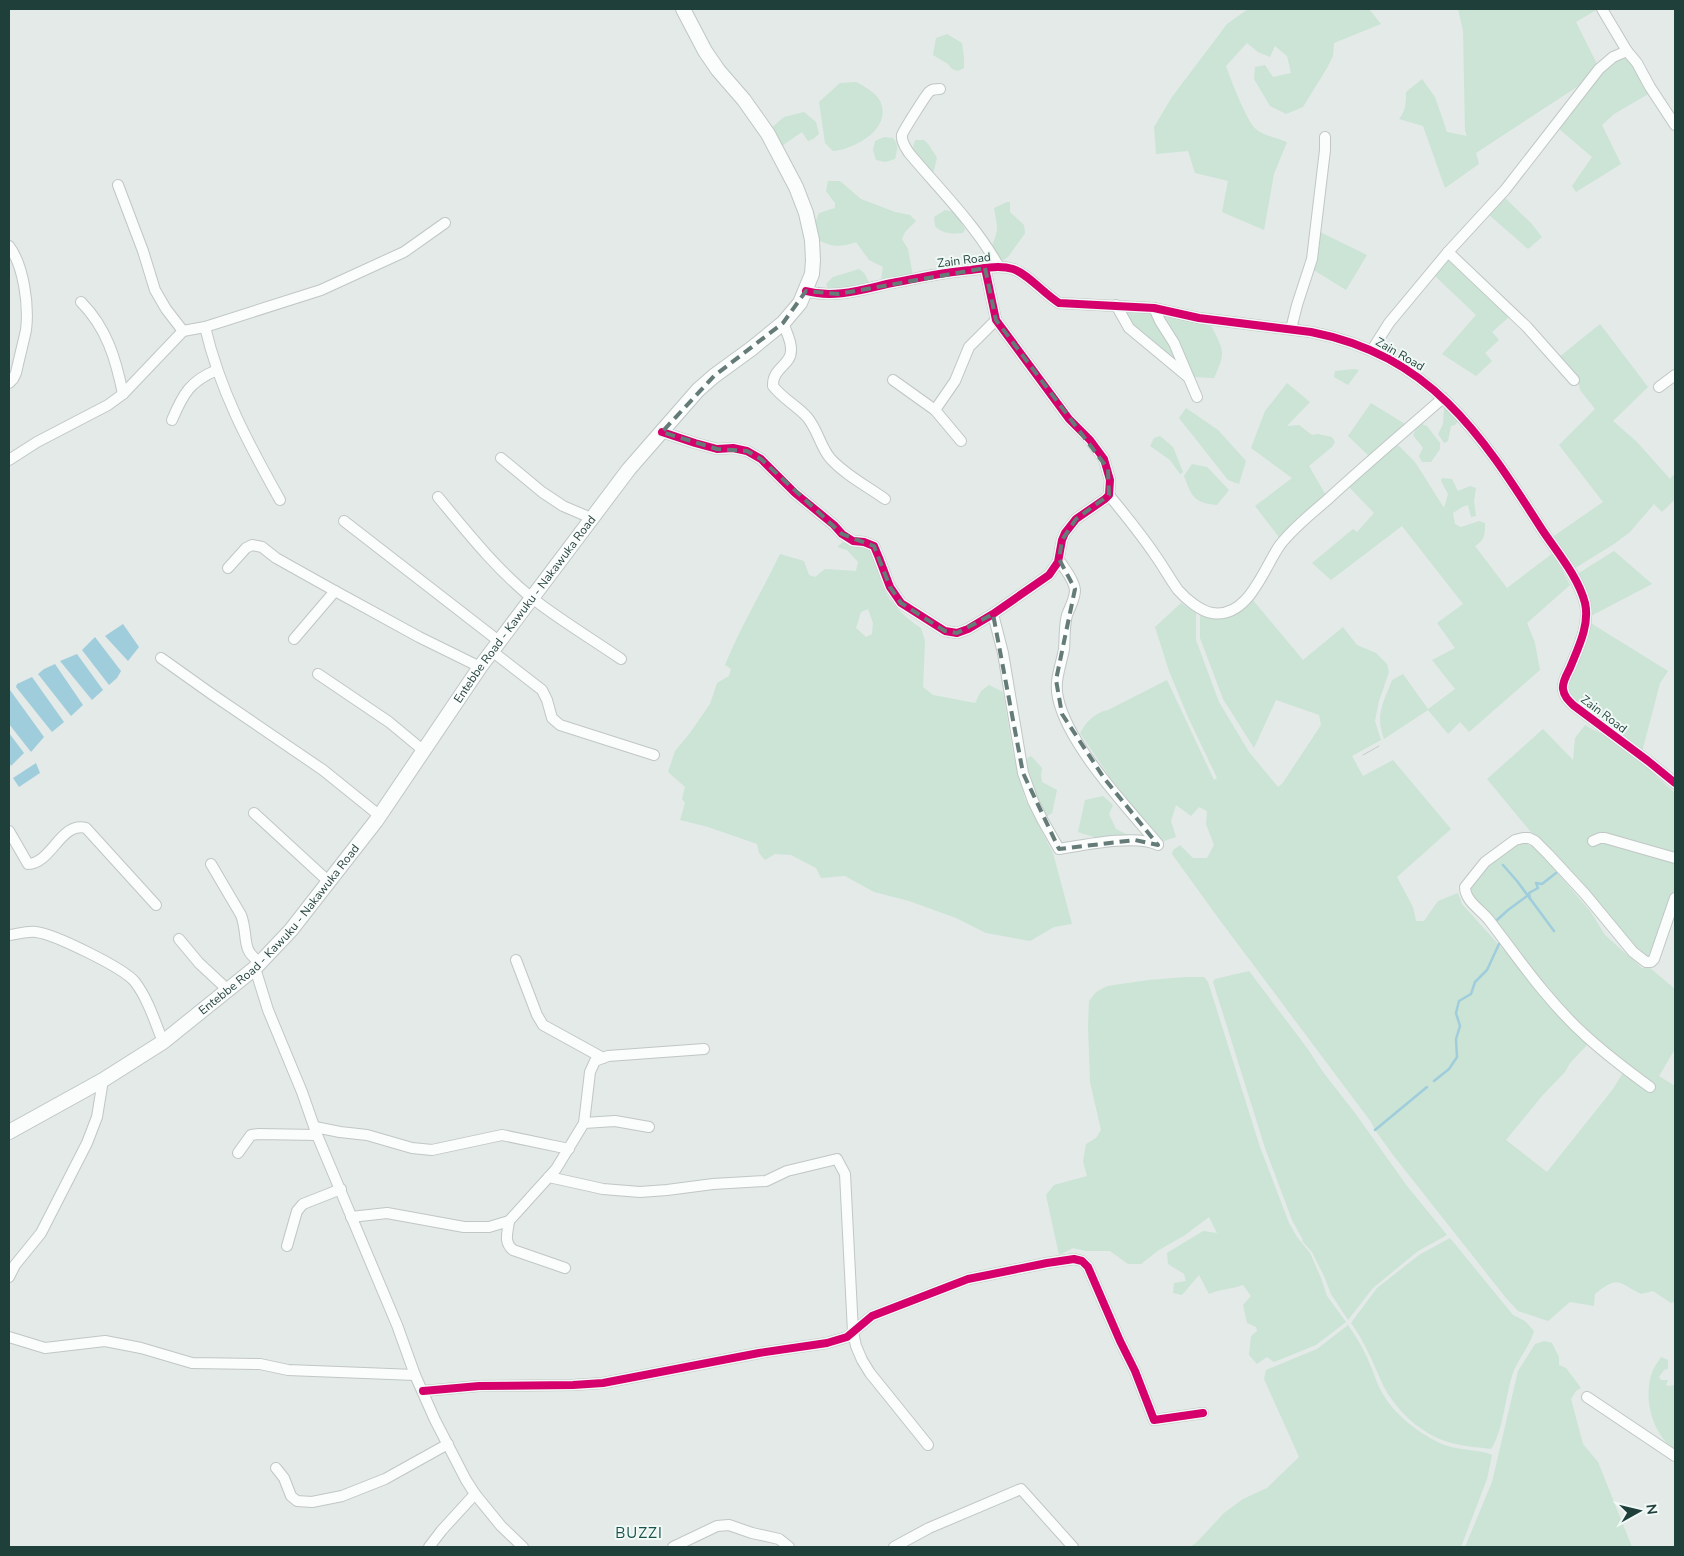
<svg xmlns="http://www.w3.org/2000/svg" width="1684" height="1556" viewBox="0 0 1684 1556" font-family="'Nunito Sans',sans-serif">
	<rect width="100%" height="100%" fill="#e3eae8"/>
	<!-- green -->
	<g fill="#cbe4d6" fill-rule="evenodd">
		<path d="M1248,9H1369L1381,24L1334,43L1333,56L1327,68L1303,107L1286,114L1270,106L1254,79L1255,67L1265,65L1273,77L1291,73L1287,56L1275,46L1270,57L1258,52L1247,43L1226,66C1231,80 1247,123 1257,130C1265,136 1277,138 1287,142L1274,174L1264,230L1222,212L1228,181L1195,173L1188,151L1156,154L1154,127L1172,97L1227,24Z"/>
		<path d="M1458,9H1598L1576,22L1598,66L1586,81L1476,153L1479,164L1445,188L1423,126L1399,119C1406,110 1406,103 1406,92L1422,79L1435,97L1447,132L1467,136L1465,131L1463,31Z"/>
		<path d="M947,34L962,43L964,58V68L958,71L952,69L948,64L933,55L936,38Z"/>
		<path d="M1627,58L1650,93L1614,114L1602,125L1621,164L1576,192L1572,186L1592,157L1558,128L1612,60Z"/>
		<path d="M856,82C864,86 876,93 880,101C893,128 855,149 833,151L825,143L819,102L840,83Z"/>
		<path d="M804,112L816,122L819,134L813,139L808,141L802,132L783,145L778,146L770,129L784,117Z"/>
		<path d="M884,137L893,138C899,145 897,151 895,159L885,162L876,160L873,150L875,141Z"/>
		<path d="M915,140H924L929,145L937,158L933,174L912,151Z"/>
		<path d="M828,181H840L861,199L895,212L910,215L916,221L905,232L902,239L908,249L913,276L885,283L881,279L883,267L869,260L856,242C838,248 833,247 816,239L813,228L819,213L835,208V203L826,191Z"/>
		<path d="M1503,196L1531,223L1542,237L1528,249L1488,214Z"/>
		<path d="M1007,202H1010V212L1024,225L1025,233L1008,257L1001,262C985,247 995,245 997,229C997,221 995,215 994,208Z"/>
		<path d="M945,210L955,212L965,229L963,233C952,234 943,234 935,226L934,217Z"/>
		<path d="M1320,232L1367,255L1346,290L1312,269L1319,249Z"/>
		<path d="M1447,257L1509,317L1492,332L1499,340L1485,353L1492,361L1476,376L1442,354L1476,315L1434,275Z"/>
		<path d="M859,269L864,273L870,284L829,292L826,284L833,277Z"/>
		<path d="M1126,306L1163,311L1212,327C1224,352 1226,352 1214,378L1191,377L1167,360L1135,332L1124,312Z"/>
		<path d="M1600,324L1648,387L1613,421L1637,442L1670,479L1675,473V499L1662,512L1654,504L1630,532L1614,544L1572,570L1551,538L1603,502L1559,445L1595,409L1580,390L1579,385L1558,358Z"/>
		<path d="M1355,369L1359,370L1348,385L1334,377L1335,371Z"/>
		<path d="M1287,383L1310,402L1287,426L1299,425L1312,435L1318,434L1332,437L1335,442L1332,447L1309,466L1327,497L1282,541L1255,506L1292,478L1251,448L1265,411Z"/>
		<path d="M1371,403L1405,424L1370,457L1348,436Z"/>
		<path d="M1186,408L1218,430L1246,461L1239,484L1228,480L1179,418Z"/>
		<path d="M1444,408L1452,409L1459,420L1455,425L1451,426L1448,441L1444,443L1438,434L1443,424Z"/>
		<path d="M1419,423L1427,426L1440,443V449L1431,462H1422L1419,456L1423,448L1413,435Z"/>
		<path d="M1160,436L1173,447L1183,472L1180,474L1170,460L1150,446L1154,438Z"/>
		<path d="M1396,443L1415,462L1444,508L1448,494L1441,481L1442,478L1452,479L1458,491L1470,486L1476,488L1474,501L1476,516L1471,517L1468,505L1462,507L1453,513L1455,524L1461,527L1479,521L1485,523C1485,534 1485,540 1475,546L1507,588L1553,553L1570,585L1527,623L1535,643L1540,670L1469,732L1460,722L1448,734L1428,710L1384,739C1375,714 1383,704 1392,680L1403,674L1428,709L1455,689L1432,660L1455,648L1437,623L1463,604L1402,526L1331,580L1312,563L1353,529L1357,532L1374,513L1347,485Z"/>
		<path d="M1192,464L1207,467L1229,490L1217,505C1193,503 1192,496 1184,476Z"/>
		<path d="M843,542L869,548C875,559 877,569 881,581C886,600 905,618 921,628L925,641L923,687L933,695L975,703L981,691L989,685L1003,692L1013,753L1025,799L1053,853L1072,924L1054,927L1030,941L986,933L956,918L909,901L874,892L845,876L821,878L816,868L791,855L775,854L765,860L759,853L757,844L708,827L680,820L685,803L682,799L685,787L668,772L675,751L690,733L710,704L717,683L729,676L731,669L725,665C741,626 762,591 780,554L804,561L809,575L815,577L825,569L856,571L858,562L847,550L837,547ZM868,609L873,623L872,634L866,637L856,628L861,612Z"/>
		<path d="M1614,551L1652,584L1589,617L1574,576Z"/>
		<path d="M1252,599L1303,660L1343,627L1357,645L1376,653L1387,664L1389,672L1379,701L1375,721L1381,740L1352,756L1363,776L1393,760L1451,829L1397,877L1413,907L1416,921H1424L1438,901L1458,893L1462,904L1588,1044L1570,1063L1565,1072L1542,1096L1506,1140L1547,1172L1613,1089L1627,1066L1564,1008L1470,895V886L1492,862L1510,847L1525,843L1537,849L1590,911L1605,935L1642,968H1650L1675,989V1049L1659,1076L1675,1086V1302L1671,1303L1653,1291L1641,1294C1618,1283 1619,1274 1595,1294L1594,1306L1570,1302L1548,1321L1518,1311L1506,1298L1393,1155L1375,1130L1371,1122L1216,915L1172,854L1173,850L1180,845L1193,858H1207L1214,845L1206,824L1207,811L1199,807L1191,816L1176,805L1171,821L1176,837L1161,842L1109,776L1080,733C1087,721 1094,713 1108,710L1167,680L1214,780L1217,778L1188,717L1169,671L1155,627L1181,603L1196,613V640L1219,702L1249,752L1278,787L1282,784L1321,725L1319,715L1276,700L1254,748L1223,699L1200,638V615L1213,618L1237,614Z"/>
		<path d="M1589,622L1668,671L1660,683L1642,752L1576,711L1565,687Z"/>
		<path d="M1585,725L1641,755L1656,776L1675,793V855L1595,833L1603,841L1675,859V894L1652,960H1644L1534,836L1487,779L1543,729L1573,760L1575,738Z"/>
		<path d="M1031,756L1042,768L1041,775L1042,782L1057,790L1052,813L1046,817L1030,783L1025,760Z"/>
		<path d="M1103,796L1113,805L1109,814L1116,829L1126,834L1129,837L1100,839L1078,832L1085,800Z"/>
		<path d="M1249,971L1307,1048L1323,1072L1355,1113L1407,1186L1447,1235L1418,1251L1373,1288L1348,1320L1331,1294L1324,1276L1312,1252L1302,1241L1303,1240L1292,1220L1265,1148L1213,982L1215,979Z"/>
		<path d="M1186,977H1204L1208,982L1260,1147L1289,1223L1297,1237L1310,1253L1321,1278L1327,1296L1346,1322L1316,1345L1274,1362L1267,1357L1257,1364L1249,1355L1251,1336L1257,1331L1256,1327L1247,1323L1243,1305L1251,1296L1243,1285C1232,1289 1221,1289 1209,1294L1199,1275L1182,1295L1173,1293L1174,1283L1186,1281L1184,1274L1168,1264L1167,1253L1203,1231L1217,1233L1209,1217L1185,1235L1159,1250L1141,1264H1128L1110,1251H1086L1073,1248L1059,1255L1046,1195L1054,1185L1087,1176L1083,1161L1086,1144L1096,1138L1101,1130L1090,1082L1088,1026L1089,1001L1096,992L1107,986L1149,980Z"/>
		<path d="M1450,1238L1513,1315L1525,1321L1534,1331C1530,1345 1520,1357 1514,1370C1505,1394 1504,1430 1491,1449C1476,1447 1459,1446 1445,1441C1419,1432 1395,1409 1383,1385C1373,1363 1365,1342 1351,1323L1377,1288L1419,1255Z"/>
		<path d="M1348,1325C1356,1337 1364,1349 1369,1362C1373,1370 1375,1379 1379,1387C1391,1412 1415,1431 1440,1443C1455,1451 1481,1449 1492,1455L1487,1479L1461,1547H1190L1197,1542L1224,1513L1243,1499L1267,1488L1299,1457L1264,1379L1266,1370L1317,1349Z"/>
		<path d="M1544,1341L1552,1343L1559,1357V1365L1566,1368L1581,1388L1576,1391L1571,1399L1583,1444L1598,1462L1632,1547H1465L1492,1482L1518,1371L1535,1344Z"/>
		<path d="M1661,1357L1668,1360V1369L1664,1370L1659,1377L1661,1380H1668L1666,1385L1668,1386L1675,1385V1450C1652,1434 1642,1397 1653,1370C1655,1365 1659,1361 1661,1357Z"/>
	</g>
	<!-- water -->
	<g fill="#a0cddc">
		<path d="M123,624L139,647L128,661L105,636Z"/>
		<path d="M95,637L121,671L117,678L109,685L82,650Z"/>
		<path d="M77,654L103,690L92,700L60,661Z"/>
		<path d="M55,664L83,705L71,716L38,674L44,669Z"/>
		<path d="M32,677L64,722L52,732L16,687L17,684Z"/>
		<path d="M10,690L44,737L31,752L9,724Z"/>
		<path d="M9,733L24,753L11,766L9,762Z"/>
		<path d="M36,763L40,773L19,787L13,778Z"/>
	</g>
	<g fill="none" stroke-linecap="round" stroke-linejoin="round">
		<!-- stream -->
		<g stroke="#a0cddc" stroke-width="2.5">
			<path d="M1503,865L1517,881L1554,931"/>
			<path d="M1530,899L1529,893L1538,888L1536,883L1542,884L1556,873"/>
			<path d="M1497,920L1508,910L1527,896"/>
			<path d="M1434,1081L1449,1069L1457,1057L1456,1039L1460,1026L1456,1013L1459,1001L1471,994L1475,982L1487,970L1499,944"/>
			<path d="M1375,1130L1427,1087"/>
		</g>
		<!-- minor casing -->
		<g stroke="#c0c7c5" stroke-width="12">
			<g id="minor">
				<path d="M1602,9L1627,51L1637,63L1650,87L1675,125"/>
				<path d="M940,89C935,89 932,89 929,92C926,95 903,131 902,135C901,142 906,148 909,153C940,190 975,224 999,267"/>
				<path d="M118,185L143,251L155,290L166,309L183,331"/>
				<path d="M9,246C24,266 29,306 26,330C23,344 19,359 16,373L13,379L9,383"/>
				<path d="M1448,252L1527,327L1574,380"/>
				<path d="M806,291C835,299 864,289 892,283C919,278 944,272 971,270C984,268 1000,265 1013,269C1028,274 1044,294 1059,303L1154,308L1199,318L1311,332C1429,355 1480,432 1541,528C1556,551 1578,576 1585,603C1590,625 1578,648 1570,668C1567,674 1562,682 1563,689C1564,696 1568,700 1573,705L1648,761L1675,783"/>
				<path d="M81,302C107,328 116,360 123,394"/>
				<path d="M1116,305L1129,328L1188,377"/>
				<path d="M1154,308L1160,321L1174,343L1197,397"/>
				<path d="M783,323C786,331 792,342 791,351C791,365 772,368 773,386C782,398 797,406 807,417C818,430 820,446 830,458C845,475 867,486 885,499"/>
				<path d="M205,327C220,391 248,443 280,500"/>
				<path d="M1291,329L1297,305L1312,259L1325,150V137"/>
				<path d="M1372,350L1389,323L1448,252L1505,190L1599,69L1613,57L1627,51"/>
				<path d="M893,380L935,410L955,381L969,347L996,320"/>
				<path d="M1659,387L1675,375"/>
				<path d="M935,410L961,441"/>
				<path d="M172,420C183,394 190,381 217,370"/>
				<path d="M662,432L695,443L717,449L733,448L747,451L761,459L795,493L834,525L842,534L853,541L864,542L874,546L879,558L890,587L901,603L945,631L957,633L968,629L993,614L1049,575L1058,562L1062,540L1065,533L1076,519L1105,499L1109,495L1110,480L1104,459L1090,440L1069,419L996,320L985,268"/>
				<path d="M501,458L542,492L563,506L591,518"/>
				<path d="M9,460L37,442L108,405L123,394L183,331L205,327L321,290L404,252L445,223"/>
				<path d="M1109,495C1125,515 1141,534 1155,555C1163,566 1170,579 1178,590C1186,599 1200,611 1212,613C1249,619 1264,567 1280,545C1293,528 1311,514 1327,500C1365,465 1404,432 1443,398"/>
				<path d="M438,497C467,532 496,569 532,598C560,620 592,639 621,659"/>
				<path d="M344,521L500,642"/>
				<path d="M1058,562L1061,563C1066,571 1074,580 1075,590C1075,599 1070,607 1067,615C1064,626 1065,638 1064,649C1061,666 1054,680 1058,698C1068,745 1126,806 1158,844"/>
				<path d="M228,568L246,548L252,545L262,547L276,558L335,591L419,637L480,667"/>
				<path d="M993,614L1003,653L1023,773L1033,801L1043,821L1059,849C1084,845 1136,834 1158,845"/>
				<path d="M294,639L335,591"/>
				<path d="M493,652L542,690L547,700L552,718L560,725L654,755"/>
				<path d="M161,658L213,695L323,770L380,816"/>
				<path d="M318,674L389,722L424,751"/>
				<path d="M254,813L328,881"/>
				<path d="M9,831L28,864C52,863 61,821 86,828L156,905"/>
				<path d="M1593,841L1600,838H1605L1675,858"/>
				<path d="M211,864L241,915C249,936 240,950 260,962"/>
				<path d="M9,935C18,934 26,931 36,932C54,934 124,968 135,982C148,999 155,1022 163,1042"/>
				<path d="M179,939L199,963L228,990"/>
				<path d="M516,960L537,1015L543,1025L603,1058"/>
				<path d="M255,968L268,1010L302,1092L317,1135L397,1325L415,1375L435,1420L466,1480L475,1494L501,1526L523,1547"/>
				<path d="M1650,1087C1628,1071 1607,1055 1587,1037C1549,1003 1520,961 1489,920C1481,910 1465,901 1465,887L1485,862L1515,840L1523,838H1529L1535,841L1548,854L1585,894L1633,952L1646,962H1651L1654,959L1675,898"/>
				<path d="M584,1123L590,1072L595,1061L608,1056L704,1049"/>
				<path d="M315,1127L340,1132L367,1135L412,1148L432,1150L502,1135L569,1149"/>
				<path d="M238,1153L251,1135L259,1134L317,1135"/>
				<path d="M549,1177L603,1189L640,1192L667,1190L713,1184L766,1181L787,1171L837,1159L845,1174L853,1332L856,1346L862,1360L870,1373L928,1445"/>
				<path d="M351,1217L387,1213L464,1227H489L509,1221L556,1169L584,1123L615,1121L649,1127"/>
				<path d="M509,1221C508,1232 503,1242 513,1250L565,1268"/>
				<path d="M287,1246L297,1211L303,1204L341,1189"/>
				<path d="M9,1277L15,1265L41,1233L87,1143L97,1117L103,1080"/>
				<path d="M9,1337L45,1348L105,1341L141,1348L192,1363L260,1364L288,1370L415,1375"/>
				<path d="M423,1391L479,1386L573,1385L603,1383L759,1353L827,1343L847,1337L872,1316L968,1279L1047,1263L1074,1259L1082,1261L1088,1267L1120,1341L1135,1371L1154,1420L1203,1413"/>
				<path d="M1587,1397L1675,1456"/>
				<path d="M276,1468L284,1478L291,1496L297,1501L312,1502L342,1496L385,1479L448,1444"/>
				<path d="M429,1547L442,1530L475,1494"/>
				<path d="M673,1547L717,1526L729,1525L752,1533L779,1539L789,1547"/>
				<path d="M894,1547L929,1528L1021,1489L1073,1547"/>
			</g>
		</g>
		<!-- secondary casing -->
		<g stroke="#bfc7c5" stroke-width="16">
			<g id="secondary">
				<path id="s1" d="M9,1132L103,1080L163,1042L255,968L291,930L376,821L480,667L629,469L698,390L714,376L751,349L783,323L800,303L812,274L813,260L812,240L806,213L796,187L768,134L744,100L718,70L705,51L683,9"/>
			</g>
		</g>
		<!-- minor -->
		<use href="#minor" stroke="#fbfcfc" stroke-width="10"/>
		<!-- secondary -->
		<use href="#secondary" stroke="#fbfcfc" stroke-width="14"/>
		<!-- tram -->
		<path stroke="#c6cbca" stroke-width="1" d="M1363,755L1379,746"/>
		<!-- cycleway casing -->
		<g stroke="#f1f9f6" stroke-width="11">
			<g id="cycleway">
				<path d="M806,291C835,299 864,289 892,283C919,278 944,272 971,270C984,268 1000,265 1013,269C1028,274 1044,294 1059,303L1154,308L1199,318L1311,332C1429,355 1480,432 1541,528C1556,551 1578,576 1585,603C1590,625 1578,648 1570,668C1567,674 1562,682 1563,689C1564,696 1568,700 1573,705L1648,761L1675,783"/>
				<path d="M662,432L695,443L717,449L733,448L747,451L761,459L795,493L834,525L842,534L853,541L864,542L874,546L879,558L890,587L901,603L945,631L957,633L968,629L993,614L1049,575L1058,562L1062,540L1065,533L1076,519L1105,499L1109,495L1110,480L1104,459L1090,440L1069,419L996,320L985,268"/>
				<path d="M423,1391L479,1386L573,1385L603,1383L759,1353L827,1343L847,1337L872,1316L968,1279L1047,1263L1074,1259L1082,1261L1088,1267L1120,1341L1135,1371L1154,1420L1203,1413"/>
			</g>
		</g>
		<!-- cycleway -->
		<use href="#cycleway" stroke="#d6006c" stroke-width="8"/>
	</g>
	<!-- marked area -->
	<path fill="none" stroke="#647b77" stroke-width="4" stroke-dasharray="10 6" stroke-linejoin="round" d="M985,268L996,320L1108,469L1109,495L1076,519L1062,540L1059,559L1075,589L1056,680L1062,714L1104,778L1158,845L1135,840L1059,849L1023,773L993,614L957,633L945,631L901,603L890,587L874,546L842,534L761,459L747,451L717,449L662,432L714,376L783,323L806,291L838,294Z"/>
	<g text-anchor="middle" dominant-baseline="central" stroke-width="4" stroke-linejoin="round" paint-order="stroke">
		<!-- street labels -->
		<g font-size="12" fill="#1f3f3a" stroke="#f1f9f6">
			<text transform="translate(964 260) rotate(-7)">Zain Road</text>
			<text transform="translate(1400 354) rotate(30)">Zain Road</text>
			<text stroke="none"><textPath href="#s1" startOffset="746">Entebbe Road - Kawuku - Nakawuka Road</textPath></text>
			<text transform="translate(1604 714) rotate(37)">Zain Road</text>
			<text stroke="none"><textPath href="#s1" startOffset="341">Entebbe Road - Kawuku - Nakawuka Road</textPath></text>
		</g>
		<!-- quarter labels -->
		<g font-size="15" letter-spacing="1" fill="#19524b" stroke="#f1f9f6">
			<text x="639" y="1533">BUZZI</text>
		</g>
	</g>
	<!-- border -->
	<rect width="1684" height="1556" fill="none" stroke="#1f3f3a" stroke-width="20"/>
	<!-- north arrow -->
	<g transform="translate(1639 1511) rotate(82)" stroke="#f1f9f6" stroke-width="4" paint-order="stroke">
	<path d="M0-4L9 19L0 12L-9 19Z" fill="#1f3f3a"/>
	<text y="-8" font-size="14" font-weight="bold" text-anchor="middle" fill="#1f3f3a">N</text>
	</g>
</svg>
